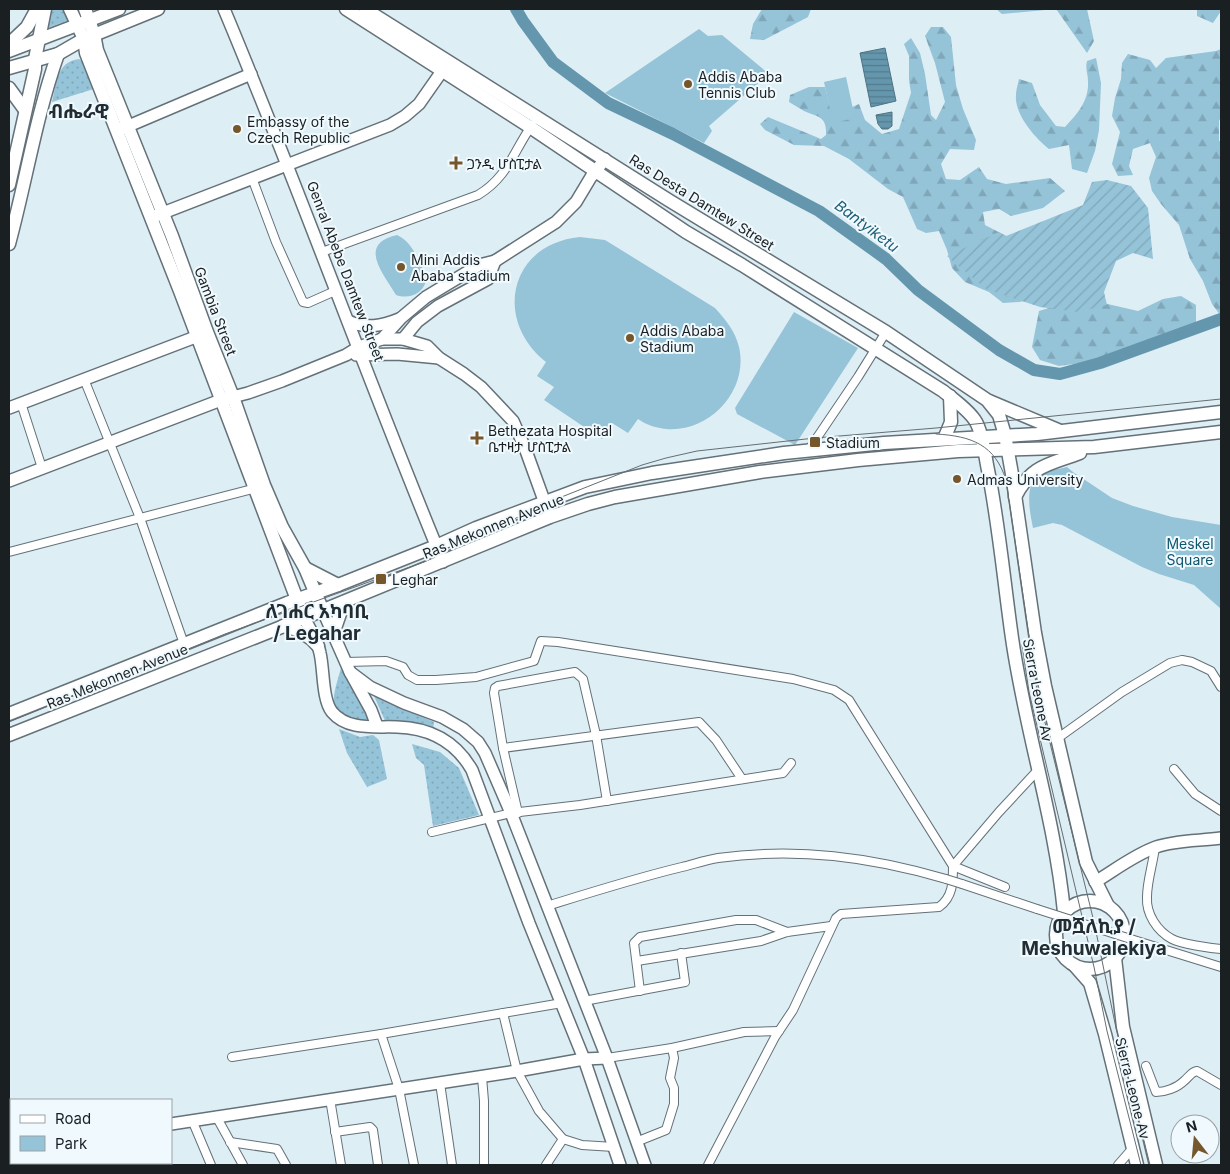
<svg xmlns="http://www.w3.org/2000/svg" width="1230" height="1174" viewBox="0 0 1230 1174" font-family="Inter,'Noto Sans Ethiopic',sans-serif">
	<defs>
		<pattern id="grass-dots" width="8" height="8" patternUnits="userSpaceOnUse" patternTransform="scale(1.25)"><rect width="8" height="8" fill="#95c3d8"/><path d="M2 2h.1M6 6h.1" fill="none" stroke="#80a7b9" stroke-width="1.8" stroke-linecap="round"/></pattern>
		<pattern id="forest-firs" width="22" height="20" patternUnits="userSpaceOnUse" patternTransform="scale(1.25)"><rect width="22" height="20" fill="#95c3d8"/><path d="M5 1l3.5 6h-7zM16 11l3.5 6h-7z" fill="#80a7b9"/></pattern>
		<pattern id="garden-furrows" width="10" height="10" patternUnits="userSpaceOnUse" patternTransform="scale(1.25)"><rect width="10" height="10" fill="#95c3d8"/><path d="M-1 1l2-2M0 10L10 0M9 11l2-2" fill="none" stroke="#80a7b9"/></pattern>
		<pattern id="water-rules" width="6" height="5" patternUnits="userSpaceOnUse" patternTransform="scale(1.25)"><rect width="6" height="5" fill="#6497ad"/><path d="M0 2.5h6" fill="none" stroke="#527b8c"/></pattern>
	</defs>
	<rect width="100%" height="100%" fill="#deeef5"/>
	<!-- grass -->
	<g fill="url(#grass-dots)">
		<path d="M50,9H64L69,20L47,28Z"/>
		<path d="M79,59L86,63L97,88L52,102C57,83 56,62 79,59Z"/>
		<path d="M341,668L368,718L369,724C327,713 330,706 341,668Z"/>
		<path d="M374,696L434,722L433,730L386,723Z"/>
		<path d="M339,729L360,737L373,735L379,740L387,779L367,787L347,753Z"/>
		<path d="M412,744L440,752L459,768L479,815L433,826L424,765L416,758Z"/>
	</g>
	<!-- forest -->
	<g fill="url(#forest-firs)">
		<path d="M762,9H811L808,17L764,40L750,39L753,24Z"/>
		<path d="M996,9H1087L1094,41L1087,53L1056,9L1002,14Z"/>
		<path d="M1197,9H1221V11L1213,23L1197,16Z"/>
		<path d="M931,27H943L951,37L956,85L963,109L976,140L974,150L950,149L941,164L946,179L960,180L979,167L987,179L1006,184L1050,178L1065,191L1043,208L1011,216L999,209L983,212L985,225L1018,242L1035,299L1019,302L1003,303L989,292L965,282L952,268L947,250L939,231L926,233L917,229L903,197L888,189L849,159L824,146L794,145L765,130L760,124L768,117L821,139L826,135C827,116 818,117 804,111C799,108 794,105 789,102L790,95L809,87H825L830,107L850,108L859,104L865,120L882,134L899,129L911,93L909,80V56L904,44L911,38L920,53L925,74L931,115L936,120L945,102L935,63L925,36Z"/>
		<path d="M1221,49V117L1219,121V141H1221V316L1212,304L1203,281L1190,259L1179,225L1161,204L1152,191L1149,178L1156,157L1150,143L1133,149L1129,166L1133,175L1118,176L1112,164L1120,132L1112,116L1115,98L1121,79L1122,63L1128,54L1150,60L1156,68L1166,58L1216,51Z"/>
		<path d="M1096,58L1101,83L1099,130L1095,151L1087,173L1072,169L1069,145L1049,149C1035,138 1014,114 1016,95C1016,90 1018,84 1019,79L1032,83L1040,105L1056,126L1065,127C1078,113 1089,101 1088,81C1088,73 1085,69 1087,61Z"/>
		<path d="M1181,296L1196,305V325L1176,333L1147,347L1088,362L1059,366L1040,360L1032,347L1039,311L1075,300L1099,302L1138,311L1163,299Z"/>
	</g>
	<!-- park -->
	<g fill="#95c3d8">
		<path d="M699,29L708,36L722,35L769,74L709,126L712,131L704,143L605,93Z"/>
		<path d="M846,77L855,118L833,123L824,82Z"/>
		<path d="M397,235C413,242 419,262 427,277C425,293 410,300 396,295C383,273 357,244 397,235Z"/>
		<path d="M580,237L605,240L618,248L715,308C726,320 735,331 739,347C749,390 710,433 666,429C657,428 646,425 638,419L628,433L612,423L602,439L544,400L554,387L537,376L546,362C493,320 509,244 580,237Z"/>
		<path d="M794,312L858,348L795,445L737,414L735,408Z"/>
		<path d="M1067,467L1073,472L1112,498L1133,506L1172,517L1221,525V609L1194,585L1159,574L1142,567L1062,525L1053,523L1033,528C1030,512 1023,483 1041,474C1048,470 1059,469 1067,467Z"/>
	</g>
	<!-- garden -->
	<path fill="url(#garden-furrows)" d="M1107,180L1131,186L1148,208L1153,259L1133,253L1116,261L1104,292L1107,305L1078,312L1040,307L986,289L947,256L999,232L1006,236L1083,205L1092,182Z"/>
	<!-- water -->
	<g fill="url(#water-rules)" stroke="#4e7383">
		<path d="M885,48L896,101L871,107L860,53Z"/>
		<path d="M892,112V126L888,129H882L878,124L876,115Z"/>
	</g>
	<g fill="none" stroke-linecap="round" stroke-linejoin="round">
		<!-- river -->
		<path stroke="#6497ad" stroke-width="12" d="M516,9L523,21L553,62L608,103L673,134L819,211L886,259L918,290L999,350L1034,370L1060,374L1100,363L1221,319"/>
		<!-- street casing -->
		<g stroke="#647178" stroke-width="10">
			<g id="street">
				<path d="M252,178L276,242L303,302L308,303L335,291"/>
				<path d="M322,252L478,195C508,177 513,152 532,125"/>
				<path d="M84,379L140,518L184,644"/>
				<path d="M21,403L42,468"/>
				<path d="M808,451L858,377L886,332"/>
				<path d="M9,552L256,488"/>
				<path d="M346,662L386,661L403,667L408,675L417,680H436L476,677L534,661L541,641L558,642L793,679L834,690L849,700L953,866C953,882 953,897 939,907L841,914L836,918L793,1010L775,1037L708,1165"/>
				<path d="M1058,738L1122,692L1170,663L1182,660L1192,662L1211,671L1221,687"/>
				<path d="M503,748L699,722L716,740L742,779"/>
				<path d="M1174,769L1195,794L1221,811"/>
				<path d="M518,813L503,748L494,693L495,688L498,686L575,672L583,679L596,735L607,801"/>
				<path d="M432,832L511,813L580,805L783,773L791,763"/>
				<path d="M1155,847C1153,864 1147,881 1147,897C1146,914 1157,931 1172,939C1181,944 1210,948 1221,949"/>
				<path d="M962,884L1037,909"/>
				<path d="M1005,887L953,866L999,812L1038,770"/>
				<path d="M547,906C592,892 636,878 682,867C694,864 706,860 718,858C797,847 871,857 946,879"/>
				<path d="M1137,941L1221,967"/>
				<path d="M637,961L761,941L787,932L831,926"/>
				<path d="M640,991L634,943L640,937L736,920H756L787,932"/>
				<path d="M584,1001L685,982L681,953"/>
				<path d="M503,1013L517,1071L539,1111L563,1139L546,1165"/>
				<path d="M381,1034L399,1089L414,1165"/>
				<path d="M232,1057L381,1034L562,1003"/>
				<path d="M607,1058L672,1048L744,1032L779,1031"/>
				<path d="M1146,1066L1156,1092C1165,1092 1177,1088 1184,1081C1189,1077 1191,1072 1197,1071L1221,1085"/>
				<path d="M482,1077L484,1101V1165"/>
				<path d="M440,1083L452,1165"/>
				<path d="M330,1099L341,1165"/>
				<path d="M216,1116L243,1165"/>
				<path d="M192,1120L211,1165"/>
				<path d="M335,1132L370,1127L373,1130L378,1165"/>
				<path d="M563,1139L582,1145L614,1147"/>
				<path d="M230,1142L277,1149L286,1165"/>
				<path d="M636,1142L666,1130L674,1104V1088L670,1078L674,1058L672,1048"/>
				<path d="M134,1163V1165"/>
				<path d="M1118,1165L1132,1149"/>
			</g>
		</g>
		<!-- secondary casing -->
		<g stroke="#647178" stroke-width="14">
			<g id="secondary">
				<path d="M224,9C301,192 367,379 443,562"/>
				<path d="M119,130L251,74"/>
				<path d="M155,216L390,125L405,116L419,104L447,64"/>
				<path d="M348,321C366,329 382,326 399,319"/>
				<path d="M382,339L401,318L426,297L479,265L495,261L556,222L576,202L591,177L605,159"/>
				<path d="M403,339L417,322L438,306L488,279L495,261"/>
				<path d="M356,355L397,354L439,358"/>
				<path d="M9,408L206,333"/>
				<path d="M9,481L221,400L248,393L282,381L346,355L359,347L382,339H403L427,346L439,358L464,374L481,387L513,421L525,448L550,517"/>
				<path d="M323,611L350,672L371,710L377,726"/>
				<path d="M304,618C310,629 318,641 320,653C324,670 322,699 332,712C348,731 375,726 397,727C430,728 456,742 472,770L529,923L584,1059L620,1165"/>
				<path d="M350,672L370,687L404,703L442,717L463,729L478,742L485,753L511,813L607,1058L645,1165"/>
				<path d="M1095,882C1115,870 1134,855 1156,847C1176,840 1200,841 1221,838"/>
				<path d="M171,1124L517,1071L584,1059L607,1058"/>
				<path d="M9,1149L11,1148"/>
			</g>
		</g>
		<!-- primary casing -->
		<g stroke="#647178" stroke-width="15">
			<g id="primary">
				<path d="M70,9L84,39L86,53L180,291L304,618"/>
				<path d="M85,9L94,34L97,50L172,236L207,332L233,397L264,485L282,527L305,568L323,611"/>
				<path d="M346,9L530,127L686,232L742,265L943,391C953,399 970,411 976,422C983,434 985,456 988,470C999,525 1004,582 1012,638C1025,730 1055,819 1064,912"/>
				<path d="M365,9L670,201L886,332L987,400L999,415L1005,435L1012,474L1035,633L1045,686L1086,862L1108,906"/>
				<path d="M9,44L27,27L37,9"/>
				<path d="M9,51L119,9"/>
				<path d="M9,68L58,54L84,39L158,9"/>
				<path d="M9,88L25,110"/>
				<path d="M9,185L35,69V59L45,9"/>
				<path d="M9,244C26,181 36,116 58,54"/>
				<path d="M989,401L1058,430"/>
				<path d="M944,439L951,422L950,396"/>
				<path d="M1015,497C1032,464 1049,465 1080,453"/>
				<path d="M305,568L338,585"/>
				<path d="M283,626C297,629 309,635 318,646"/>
				<path d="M333,634L344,602"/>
				<path d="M9,714L287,603L338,585L436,546L476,528L585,487L652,473L784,453L884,443L1037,434L1221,412"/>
				<path d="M9,735L304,618L550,517L588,504L615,497L760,472L858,460L958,451L1094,447L1221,432"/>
				<circle cx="1090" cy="935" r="34"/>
				<path d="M1115,958L1123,1027L1156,1165"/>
				<path d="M1075,966L1090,983L1105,1034L1137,1165"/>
			</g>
		</g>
		<!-- street -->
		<use href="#street" stroke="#fff" stroke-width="8"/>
		<!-- secondary -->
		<use href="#secondary" stroke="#fff" stroke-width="11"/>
		<!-- primary -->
		<use href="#primary" stroke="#fff" stroke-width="12"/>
		<!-- tram -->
		<g stroke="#656e72" stroke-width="1">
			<path d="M936,434C972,436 995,445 1006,480L1037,690L1094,922L1116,1028L1150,1165"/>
			<path d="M1022,645L1029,692L1094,967L1107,1031L1141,1165"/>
			<path d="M9,722L225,634L424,562L554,500L642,465L666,458L697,451L815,438L936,428L1221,399"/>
		</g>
		<!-- street-bridge casing -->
		<g stroke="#647178" stroke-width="10" stroke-linecap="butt">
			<g id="street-bridge">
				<path d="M946,879L962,884"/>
				<path d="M1037,909L1137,941"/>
			</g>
		</g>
		<!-- street-bridge -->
		<use href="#street-bridge" stroke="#fff" stroke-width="8"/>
	</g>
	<!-- markers -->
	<g fill="#75572b" stroke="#f0fafe" stroke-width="2">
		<circle cx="688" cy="84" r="5"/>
		<circle cx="237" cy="129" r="5"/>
		<path d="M453.5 155.5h5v5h5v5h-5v5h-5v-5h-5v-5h5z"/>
		<circle cx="401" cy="267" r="5"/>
		<circle cx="630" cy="338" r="5"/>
		<path d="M474.5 430.5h5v5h5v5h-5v5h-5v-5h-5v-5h5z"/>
		<rect x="809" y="436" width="12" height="12" rx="2.5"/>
		<circle cx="957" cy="479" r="5"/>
		<rect x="375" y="573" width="12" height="12" rx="2.5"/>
	</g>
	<g text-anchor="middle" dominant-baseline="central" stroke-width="4" stroke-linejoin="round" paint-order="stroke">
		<!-- poi labels -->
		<g font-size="14" fill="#1a1f22" stroke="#f0fafe" text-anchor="start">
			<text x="698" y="76">Addis Ababa<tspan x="698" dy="16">Tennis Club</tspan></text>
			<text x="247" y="121">Embassy of the<tspan x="247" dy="16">Czech Republic</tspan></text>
			<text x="467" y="163">ጋንዲ ሆስፒታል</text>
			<text x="411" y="259">Mini Addis<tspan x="411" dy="16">Ababa stadium</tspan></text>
			<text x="640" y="330">Addis Ababa<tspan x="640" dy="16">Stadium</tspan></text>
			<text x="488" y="430">Bethezata Hospital<tspan x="488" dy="16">ቤተዛታ ሆስፒታል</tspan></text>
			<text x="826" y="442">Stadium</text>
			<text x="967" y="479">Admas University</text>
			<text x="392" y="579">Leghar</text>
		</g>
		<!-- street labels -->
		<g font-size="14" fill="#1a1f22" stroke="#f0fafe">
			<text transform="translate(702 202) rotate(32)">Ras Desta Damtew Street</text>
			<text transform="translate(346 271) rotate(69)">Genral Abebe Damtew Street</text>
			<text transform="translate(216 311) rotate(69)">Gambia Street</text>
			<text transform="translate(493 526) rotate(-22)">Ras Mekonnen Avenue</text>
			<text transform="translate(117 676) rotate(-22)">Ras Mekonnen Avenue</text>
			<text transform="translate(1038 690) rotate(79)">Sierra Leone Av</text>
			<text transform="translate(1133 1088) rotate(76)">Sierra Leone Av</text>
		</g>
		<!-- park labels -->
		<g font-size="14" fill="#11556d" stroke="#f0fafe">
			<text x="1190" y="543">Meskel<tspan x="1190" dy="16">Square</tspan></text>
		</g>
		<!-- water labels -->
		<g font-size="15" font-style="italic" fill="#1d5e76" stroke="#f0fafe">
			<text transform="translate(867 226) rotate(37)">Bantyiketu</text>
		</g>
		<!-- district labels -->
		<g font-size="19" font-weight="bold" fill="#212d33" stroke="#f0fafe">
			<text x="79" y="111">ብሔራዊ</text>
			<text x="317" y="611">ለገሐር አካባቢ<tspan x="317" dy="22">/ Legahar</tspan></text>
			<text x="1094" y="926">መሿለኪያ /<tspan x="1094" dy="22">Meshuwalekiya</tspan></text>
		</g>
	</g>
	<!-- border -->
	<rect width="1230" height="1174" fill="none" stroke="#1a1f22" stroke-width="20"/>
	<!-- legend -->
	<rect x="10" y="1099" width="162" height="65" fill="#f0fafe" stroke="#9aa2a6"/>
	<rect x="20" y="1115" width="25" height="8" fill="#ffffff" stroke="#9aa2a6"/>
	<text x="55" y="1124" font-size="15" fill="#1a1f22">Road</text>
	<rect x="20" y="1136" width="25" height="15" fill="#95c3d8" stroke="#9aa2a6"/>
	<text x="55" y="1149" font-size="15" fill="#1a1f22">Park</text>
	<!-- north arrow -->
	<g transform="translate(1195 1139) rotate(344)"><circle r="24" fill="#f0fafe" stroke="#9aa2a6"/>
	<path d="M0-4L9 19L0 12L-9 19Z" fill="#75572b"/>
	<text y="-8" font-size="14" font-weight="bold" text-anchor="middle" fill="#1a1f22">N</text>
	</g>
</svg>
